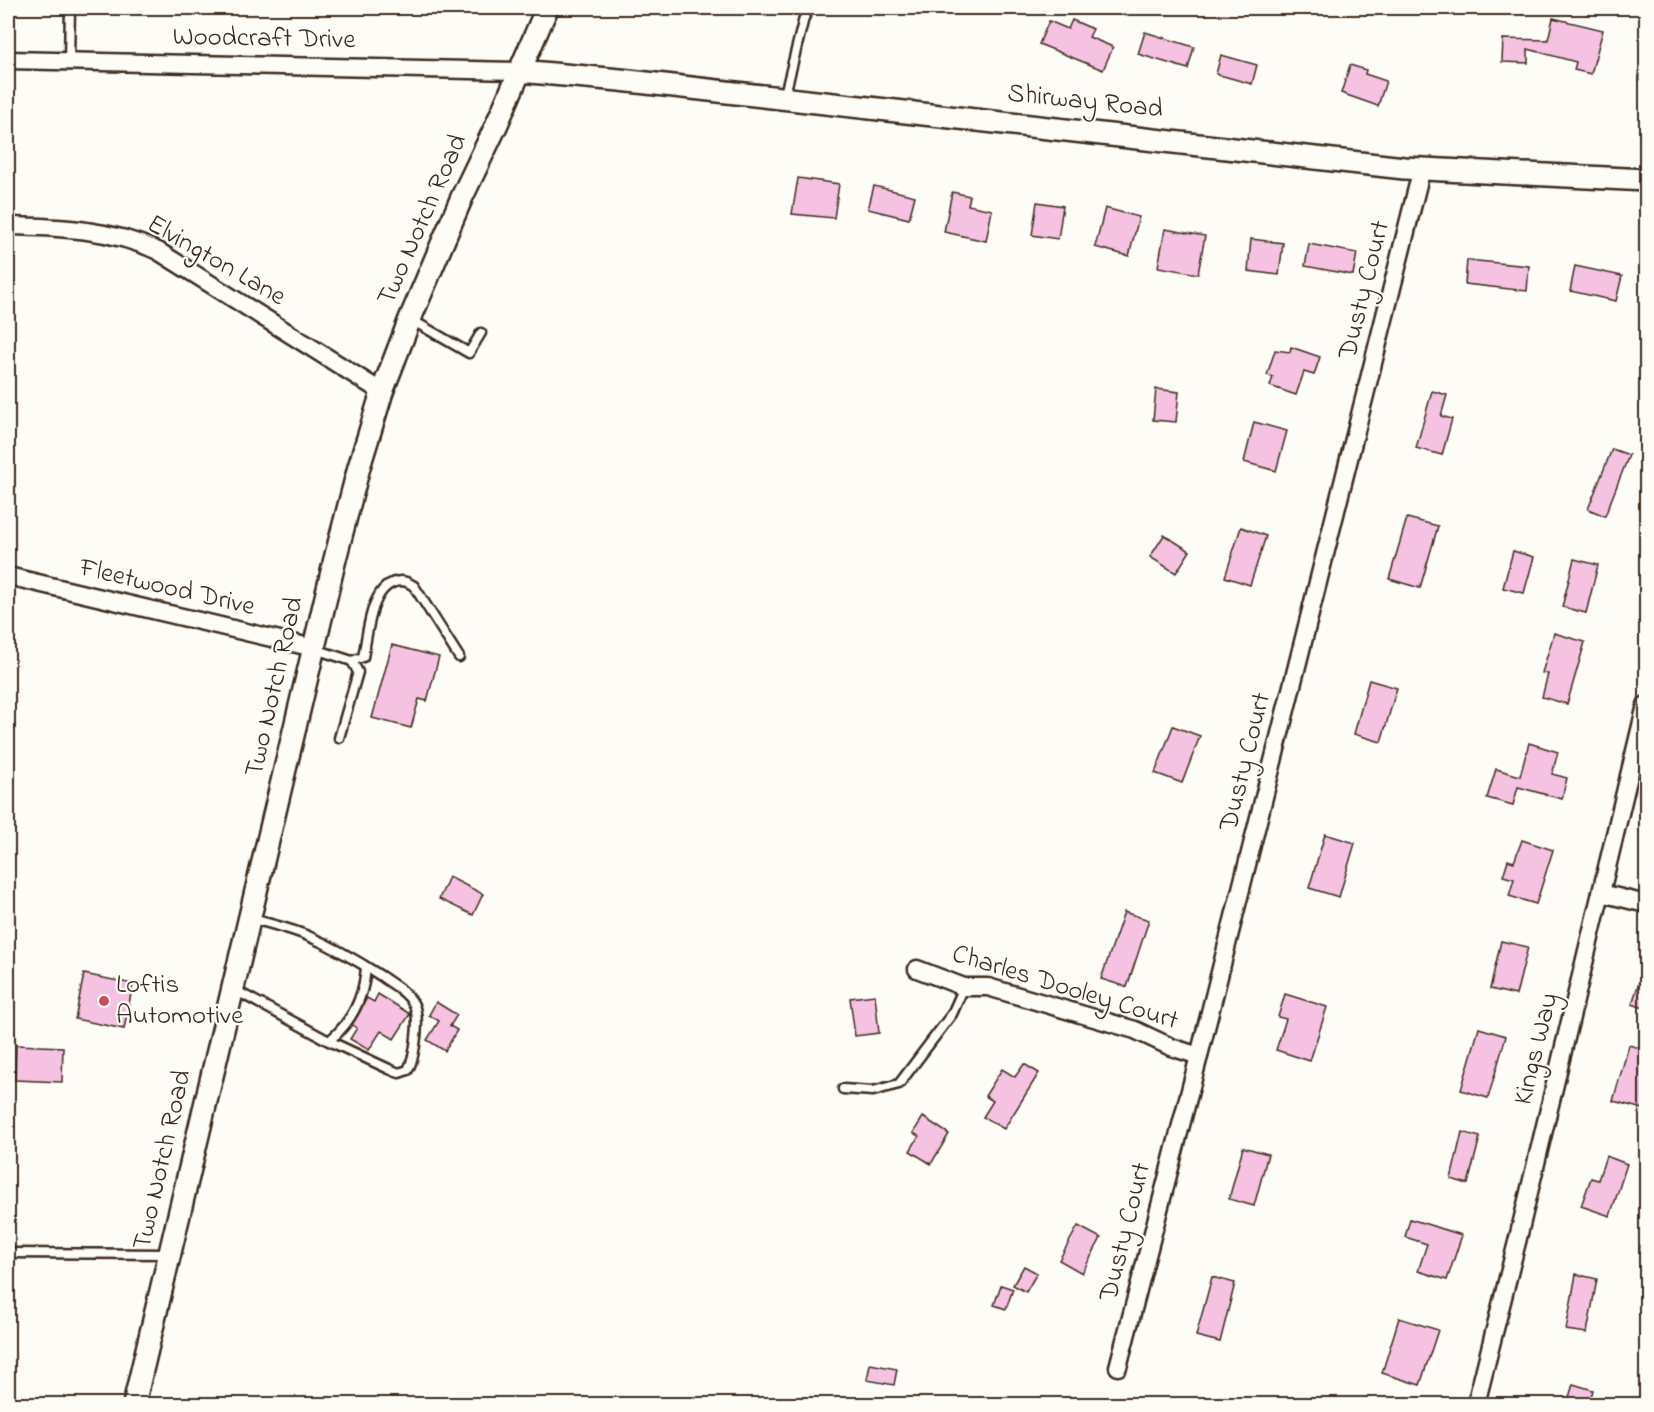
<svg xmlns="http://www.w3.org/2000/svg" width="1654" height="1412" viewBox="0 0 1654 1412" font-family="'Indie Flower',sans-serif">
	<rect width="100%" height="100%" fill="#fdfcf7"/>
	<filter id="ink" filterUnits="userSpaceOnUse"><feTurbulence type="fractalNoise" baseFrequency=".0167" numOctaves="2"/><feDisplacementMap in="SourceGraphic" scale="12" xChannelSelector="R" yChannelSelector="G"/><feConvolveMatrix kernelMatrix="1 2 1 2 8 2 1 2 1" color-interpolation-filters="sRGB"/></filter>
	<g filter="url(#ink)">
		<!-- building -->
		<g fill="#f5c2e1" stroke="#3b2a1e" stroke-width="1.5">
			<path d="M1553,18L1603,30L1591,74L1574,70L1576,62L1528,49V63L1502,62L1503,39L1548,40Z"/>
			<path d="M1072,20L1093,29L1089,37L1113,47L1103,70L1039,44L1049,21L1068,29Z"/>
			<path d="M1145,32L1194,47L1188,69L1138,54Z"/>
			<path d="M1221,55L1257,65L1252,84L1216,74Z"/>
			<path d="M1350,65L1366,70L1365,74L1386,81L1378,106L1341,93Z"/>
			<path d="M798,178L839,184L834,218L792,214Z"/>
			<path d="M874,186L915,196L909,219L868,209Z"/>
			<path d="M952,192L970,196L968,205L992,210L986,241L944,232Z"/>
			<path d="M1037,202L1063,206L1058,239L1032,235Z"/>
			<path d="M1105,208L1139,217L1129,256L1095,247Z"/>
			<path d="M1165,229L1205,236L1198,274L1158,267Z"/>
			<path d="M1251,239L1283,243L1279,275L1248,271Z"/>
			<path d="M1309,244L1357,253L1353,275L1305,266Z"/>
			<path d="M1467,260L1529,266L1527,291L1465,284Z"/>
			<path d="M1575,266L1622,276L1616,301L1570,291Z"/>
			<path d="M1291,347L1320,357L1314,375L1304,372L1296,395L1270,386L1273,377L1267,375L1275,350L1290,352Z"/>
			<path d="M1156,389L1179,392L1176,422L1153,420Z"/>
			<path d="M1432,391L1447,395L1441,416L1452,419L1442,455L1416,448Z"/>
			<path d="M1254,422L1287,431L1276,471L1244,462Z"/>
			<path d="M1612,449L1629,455L1605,516L1588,509Z"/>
			<path d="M1407,518L1438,526L1420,588L1389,579Z"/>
			<path d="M1241,527L1266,536L1250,585L1225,577Z"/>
			<path d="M1164,535L1190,551L1176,573L1150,557Z"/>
			<path d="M1513,551L1534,557L1524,593L1503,588Z"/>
			<path d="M1574,559L1598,565L1586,613L1562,607Z"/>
			<path d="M1554,633L1585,642L1567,704L1542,697L1548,674L1542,673Z"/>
			<path d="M392,645L439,657L427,701L419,699L411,728L372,718Z"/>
			<path d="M1369,680L1397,688L1381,742L1354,734Z"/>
			<path d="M1173,726L1200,736L1182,783L1155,773Z"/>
			<path d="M1529,743L1558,752L1552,774L1567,778L1562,799L1518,787L1513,805L1487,798L1496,769L1520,776Z"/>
			<path d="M1325,834L1355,843L1339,897L1309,888Z"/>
			<path d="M1522,840L1553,850L1536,904L1509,896L1514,879L1503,876L1508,860L1514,862Z"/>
			<path d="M449,877L483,894L473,915L439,899Z"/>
			<path d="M1124,912L1149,920L1127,987L1101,979Z"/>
			<path d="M1501,941L1528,947L1516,995L1490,989Z"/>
			<path d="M1644,967L1647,968V1009L1632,1004Z"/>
			<path d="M84,974L133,984L124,1029L75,1019Z"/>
			<path d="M378,994L410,1014L394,1039L381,1031L369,1050L350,1039L357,1028L352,1025L367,998L374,1002Z"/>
			<path d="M1285,994L1327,1007L1310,1061L1276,1050L1286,1019L1278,1017Z"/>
			<path d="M875,995L879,1033L855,1036L850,998Z"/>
			<path d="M436,1002L457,1015L450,1026L457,1030L445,1051L427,1040L439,1021L429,1015Z"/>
			<path d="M1479,1028L1506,1036L1488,1098L1461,1090Z"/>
			<path d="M16,1045L63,1047L62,1082L15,1080Z"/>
			<path d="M1629,1045L1647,1050V1094L1643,1109L1613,1101Z"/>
			<path d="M1024,1064L1039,1073L1004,1129L983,1117L993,1101L985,1096L1002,1069L1015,1077Z"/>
			<path d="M923,1117L949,1134L931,1164L910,1151L919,1136L913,1133Z"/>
			<path d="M1462,1132L1480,1137L1468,1184L1451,1179Z"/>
			<path d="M1243,1147L1268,1154L1254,1206L1229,1199Z"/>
			<path d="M1606,1156L1627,1164L1610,1216L1581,1206L1591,1178L1598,1180Z"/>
			<path d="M1410,1219L1462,1235L1447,1280L1418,1271L1427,1244L1405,1237Z"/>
			<path d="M1078,1226L1101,1238L1082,1273L1059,1260Z"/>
			<path d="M1024,1266L1037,1273L1026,1292L1013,1285Z"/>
			<path d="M1576,1274L1597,1279L1587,1333L1566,1330Z"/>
			<path d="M1212,1277L1235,1283L1220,1342L1196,1336Z"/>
			<path d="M1001,1285L1013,1289L1006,1309L994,1305Z"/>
			<path d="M1399,1318L1438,1330L1420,1385L1382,1373Z"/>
			<path d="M870,1364L897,1369L894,1385L867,1380Z"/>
			<path d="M1573,1384L1593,1390L1589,1404H1567Z"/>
		</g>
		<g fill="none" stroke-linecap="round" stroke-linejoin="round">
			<!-- service casing -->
			<g stroke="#3b2a1e" stroke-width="13">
				<g id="service">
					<path d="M69,61L70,8"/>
					<path d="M784,98L804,18L809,8"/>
					<path d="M410,319L469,353L481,333"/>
					<path d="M315,649L352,661L363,657C368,634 370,582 401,581C405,581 411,584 414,586L459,657"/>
					<path d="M339,738L358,672L352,661"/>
					<path d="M233,989L327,1040L389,1069L399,1073L408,1070C415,1057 421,1016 413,1003C406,991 392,984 381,976C358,961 334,947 308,936C290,928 269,924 250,918"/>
					<path d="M329,1041C352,1022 364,996 366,967"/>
					<path d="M843,1089L873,1091L899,1084L952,1014L964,987"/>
					<path d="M8,1253L169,1254"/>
				</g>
			</g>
			<!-- minor casing -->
			<g stroke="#3b2a1e" stroke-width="21">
				<g id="minor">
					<path d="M8,60L519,71"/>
					<path d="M8,226C59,227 111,229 158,251L382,392"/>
					<path d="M8,576L314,648"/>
					<path d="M1601,893L1646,904"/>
					<path d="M917,969L964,987H988L1135,1030L1171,1047L1199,1056"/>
					<path d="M1118,1367L1199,1056L1422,168"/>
					<path d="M1476,1404L1518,1238L1646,705"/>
				</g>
			</g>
			<!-- tertiary casing -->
			<g stroke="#3b2a1e" stroke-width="26">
				<g id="tertiary">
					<path d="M519,71L620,80L1404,168L1646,180"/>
					<path d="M134,1404L335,559L359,467L382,392L410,319L462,197L496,126L547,8"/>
				</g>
			</g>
			<!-- service -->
			<use href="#service" stroke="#fdfcf7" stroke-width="8"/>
			<!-- minor -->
			<use href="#minor" stroke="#fdfcf7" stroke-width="16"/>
			<!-- tertiary -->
			<use href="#tertiary" stroke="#fdfcf7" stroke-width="21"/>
		</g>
	</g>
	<!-- markers -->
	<circle fill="#d1495b" stroke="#fdfcf7" stroke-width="2" cx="104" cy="1001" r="6"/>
	<g text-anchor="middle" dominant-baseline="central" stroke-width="4.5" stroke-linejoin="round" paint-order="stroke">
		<!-- street labels -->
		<g font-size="27" fill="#3b2a1e" stroke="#fdfcf7">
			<text transform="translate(264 39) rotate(1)">Woodcraft Drive</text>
			<text transform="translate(1085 102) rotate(6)">Shirway Road</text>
			<text transform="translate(423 220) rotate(-66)">Two Notch Road</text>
			<text transform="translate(216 261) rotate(30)">Elvington Lane</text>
			<text transform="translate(1365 290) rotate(-76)">Dusty Court</text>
			<text transform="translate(167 588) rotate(13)">Fleetwood Drive</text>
			<text transform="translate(275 687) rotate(-77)">Two Notch Road</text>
			<text transform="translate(1246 762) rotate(-76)">Dusty Court</text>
			<text transform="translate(1065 988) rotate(17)">Charles Dooley Court</text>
			<text transform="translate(1537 1049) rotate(-76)">Kings Way</text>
			<text transform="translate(163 1160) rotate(-77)">Two Notch Road</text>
			<text transform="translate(1126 1232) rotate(-76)">Dusty Court</text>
		</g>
		<!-- poi labels -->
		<g font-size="27" fill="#3b2a1e" stroke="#fdfcf7" text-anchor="start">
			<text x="116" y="985">Loftis<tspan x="116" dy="31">Automotive</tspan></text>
		</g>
	</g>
	<!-- margin -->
	<rect width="1654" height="1412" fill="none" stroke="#fdfcf7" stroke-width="30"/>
	<rect x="15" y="15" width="1624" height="1382" fill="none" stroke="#3b2a1e" stroke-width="2" filter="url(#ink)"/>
</svg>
